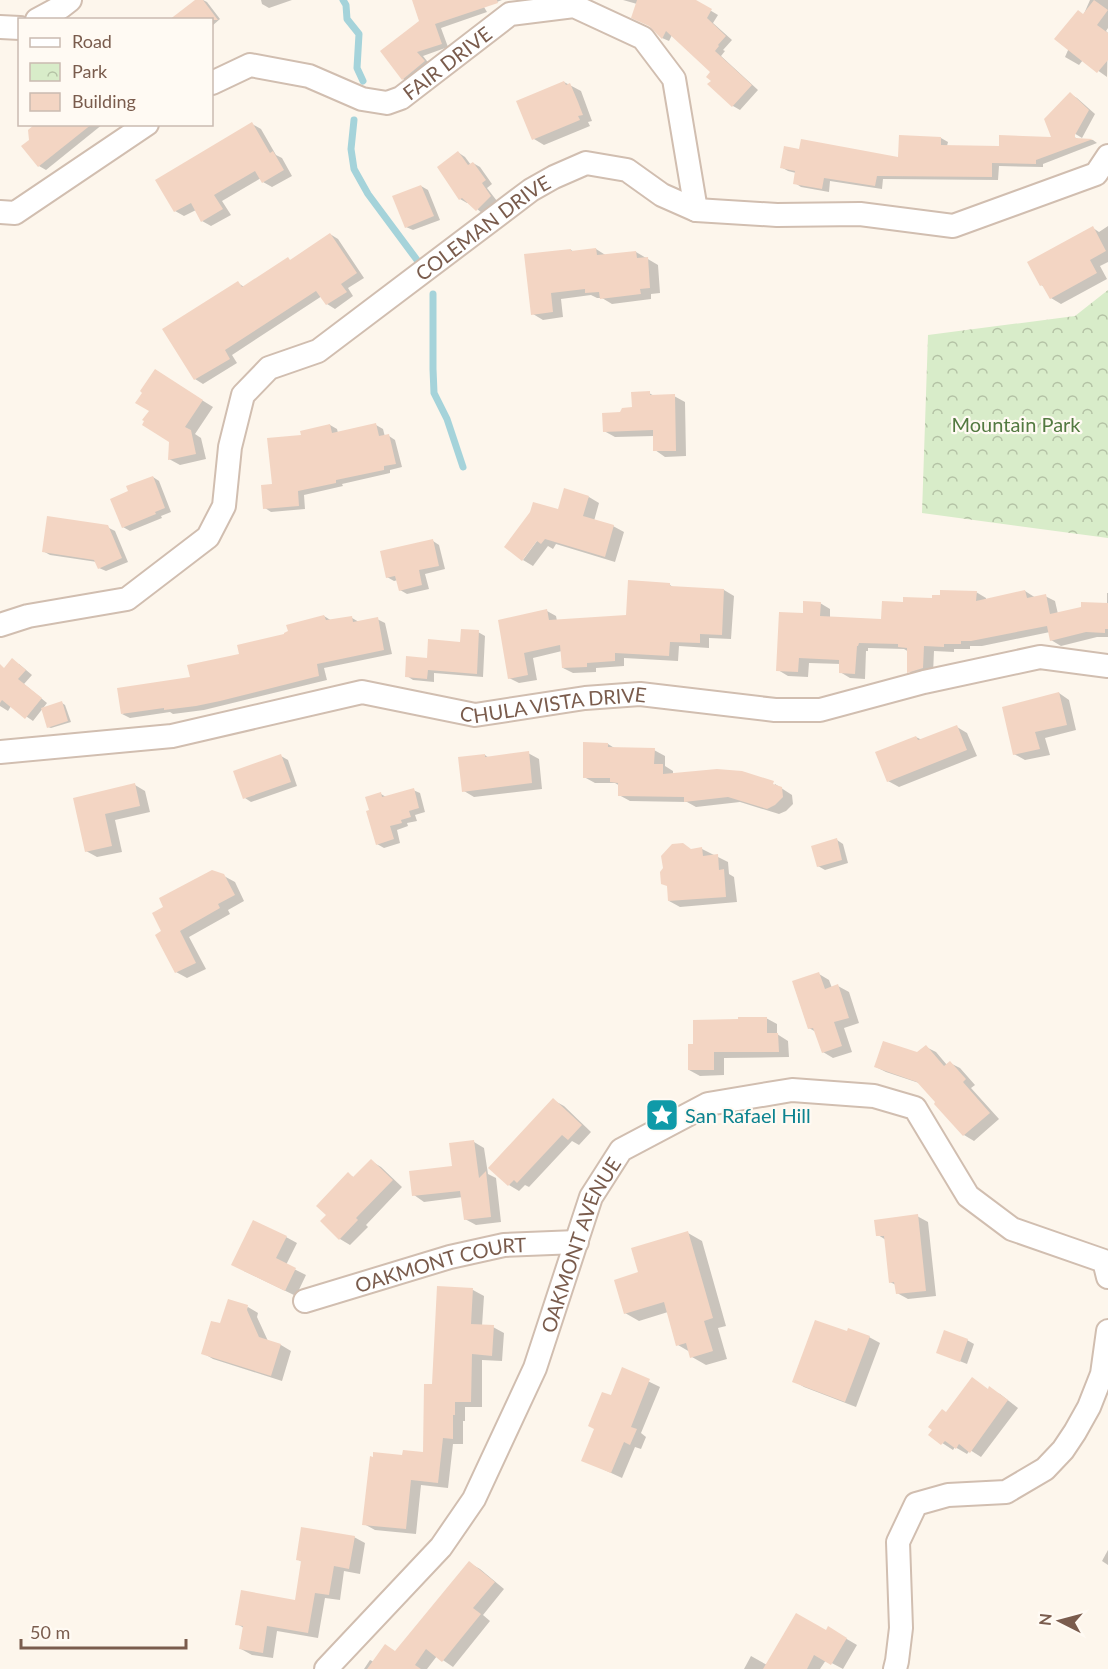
<svg xmlns="http://www.w3.org/2000/svg" width="1108" height="1669" viewBox="0 0 1108 1669" font-family="Lato,sans-serif">
	<defs>
		<pattern id="park-crowns" width="20" height="18" patternUnits="userSpaceOnUse" patternTransform="scale(1.5)"><rect width="20" height="18" fill="#d8ecc9"/><path d="M2 6a3 3 0 1 1 6 0M12 15a3 3 0 1 1 6 0" fill="none" stroke="#b4c2a5"/></pattern>
	</defs>
	<rect width="100%" height="100%" fill="#fdf6ec"/>
	<!-- park -->
	<path fill="url(#park-crowns)" d="M1108,290V538L922,513L928,335L1075,316Z"/>
	<!-- shadow -->
	<g fill="#0003">
		<path d="M197,0H203L207,2L220,19L212,26V20Z"/>
		<path d="M261,0H292L269,8L262,4Z"/>
		<path d="M413,0H502L484,7L487,12L441,28L448,47L423,56L431,66L410,83L403,79L421,21Z"/>
		<path d="M623,0H693L718,15L713,23L732,40L723,50L725,51L721,56L758,90L740,110L733,106L713,81L712,72L672,35L669,41L662,38L637,4Z"/>
		<path d="M1090,0H1108V28L1106,31L1108,33L1107,77L1083,60L1079,65L1065,57Z"/>
		<path d="M564,82L581,91L592,121L588,122L590,126L544,145L534,139Z"/>
		<path d="M1070,94L1077,98L1095,114L1082,138L1069,130L1067,133L1078,139L1093,140L1097,143L1043,164V167L999,166L998,180L883,179L882,189L830,181L829,192L801,187L795,183L796,173L788,171L781,167L900,159L941,138L948,142L947,146L1000,147L1053,138Z"/>
		<path d="M53,124H103L46,170L39,166L24,146Z"/>
		<path d="M252,124L261,129L276,155L282,158L292,176L272,187L263,182L261,178L222,201L231,215L211,226L202,221L196,210L184,216L175,211Z"/>
		<path d="M459,153L465,157L471,165L473,163L480,167L492,184L487,188L497,201L483,214L469,202L467,203L460,199Z"/>
		<path d="M421,186L428,190L440,220L413,230L406,227Z"/>
		<path d="M1108,226V262L1100,266L1107,279L1061,304L1051,298L1045,287L1041,285L1029,263L1093,228L1099,232Z"/>
		<path d="M330,234L338,239L364,278L348,288L353,296L335,309L327,304L322,296L232,355L237,363L203,384L195,379L238,283L244,287L291,261Z"/>
		<path d="M596,249L607,256L636,252L658,265L660,293L651,294V299L612,304L602,298H597L591,295L561,299L563,317L543,320L533,314L571,250L574,252Z"/>
		<path d="M165,377L213,407L195,434L201,438L206,459L180,465L169,459L170,442L151,411Z"/>
		<path d="M649,393L656,397L674,396L685,402L686,456L665,457L655,450L654,436L615,437L604,431L621,414L633,409Z"/>
		<path d="M330,425L337,429L338,433L376,425L383,429L385,437L389,436L395,440L402,467L390,470V473L342,484L343,486L304,495L305,509L271,512L265,508L274,485L303,436Z"/>
		<path d="M153,477L159,481L171,512L161,516L162,518L130,531L123,527L130,492Z"/>
		<path d="M589,497L599,503L594,521L613,526L624,532L615,562L556,544L553,549L548,546L533,566L523,560L559,511Z"/>
		<path d="M107,527L115,531L128,562L106,571L99,568L97,562L50,555L43,551Z"/>
		<path d="M433,541L439,545L445,569L425,574L429,589L407,594L400,590L398,580L394,581L387,577Z"/>
		<path d="M670,585L674,588L724,590L734,596L731,639L709,638V648L679,646L678,661L624,658V666L596,668V672L573,673L563,668L562,651L533,658L537,680L519,683L509,678L547,611L556,616L557,621L628,617Z"/>
		<path d="M1025,591L1036,598L1045,596L1055,601L1058,614L1107,604V593H1108V637H1097L1061,646L1051,640L1050,632L982,646H970V649H954V652L934,651L933,674L918,677L909,672V652L904,649L868,648V651H866L865,679L850,678L840,672L841,664L809,663L808,677L788,676L778,670L804,615L820,603L830,609V618L882,620L904,604L976,592L986,598V601Z"/>
		<path d="M324,616L332,621L352,618L359,622L377,619L385,623L392,654L324,668L327,680L204,710L173,714L170,712L130,718L122,714L191,679Z"/>
		<path d="M478,632L485,636L483,677L434,673V682L413,680L407,676L428,659L461,644Z"/>
		<path d="M19,664L32,675L24,684L47,703L33,721L11,706L8,711L0,706V675Z"/>
		<path d="M1059,693L1069,700L1076,730L1045,738L1050,755L1025,760L1014,754Z"/>
		<path d="M62,703L65,705L71,722L51,728L48,727Z"/>
		<path d="M957,727L967,733L977,756L899,787L888,781L916,737L922,740Z"/>
		<path d="M608,744L616,749L654,750L665,756V766L673,771V775L772,792L775,784L792,795L793,804L786,811L779,814L740,802L696,807L687,802L630,801L619,795L620,786L615,783H595L584,777Z"/>
		<path d="M528,753L539,759L542,789L474,797L464,791L485,755L489,758Z"/>
		<path d="M281,756L288,760L297,786L251,802L245,798Z"/>
		<path d="M135,785L145,791L150,812L115,820L122,852L97,857L86,851L75,799Z"/>
		<path d="M413,790L420,793L425,812L415,815L417,821L407,823L408,826L397,830L400,843L384,848L377,844L381,794L386,797Z"/>
		<path d="M837,840L843,844L848,863L825,870L818,866Z"/>
		<path d="M702,849L728,862L729,874L734,877L737,902L680,907L669,901Z"/>
		<path d="M224,876L235,882L244,901L228,910L230,914L189,937L206,969L187,978L176,972L163,932Z"/>
		<path d="M819,974L829,980L832,988L838,986L849,992L859,1023L844,1028L852,1052L833,1058L823,1052L816,1032L809,1028Z"/>
		<path d="M766,1018L777,1024V1034L788,1041L789,1057L724,1058V1075L700,1076L689,1070L695,1045Z"/>
		<path d="M926,1047L936,1052L947,1065L950,1063L960,1068L975,1085L971,1088L999,1119L974,1141L964,1135L936,1104L938,1103L922,1084L886,1072L876,1067L918,1054Z"/>
		<path d="M553,1100L564,1106L591,1132L579,1145L572,1141L529,1187L525,1185L519,1191L509,1185Z"/>
		<path d="M474,1142L484,1148L488,1174L496,1178L501,1222L476,1225L465,1219L463,1197L424,1202L414,1195L454,1167Z"/>
		<path d="M371,1161L381,1167L402,1187L366,1225L368,1227L350,1245L340,1239L328,1215L348,1174L355,1178Z"/>
		<path d="M917,1216L928,1222L936,1296L908,1299L897,1293L896,1285L890,1282L886,1240L878,1235Z"/>
		<path d="M688,1233L702,1241L726,1326L718,1328L727,1359L706,1365L692,1357L690,1352L678,1345L668,1312L639,1321L625,1313Z"/>
		<path d="M286,1237L297,1243L286,1265L306,1275L296,1296L244,1271Z"/>
		<path d="M438,1288L473,1290L484,1296L482,1326L493,1327L504,1333L502,1361L482,1360V1407H465V1421H463V1444H453L448,1488L421,1485L416,1534L375,1530L364,1524L404,1457L424,1454L433,1386Z"/>
		<path d="M248,1307L258,1313L257,1317L268,1341L281,1345L291,1351L282,1381L213,1359L203,1353L221,1325Z"/>
		<path d="M848,1333L869,1337L880,1343L856,1407L804,1387L794,1381Z"/>
		<path d="M967,1340L974,1344L967,1364L937,1352Z"/>
		<path d="M623,1369L660,1387L641,1433L646,1437L641,1449L635,1447L622,1478L583,1460Z"/>
		<path d="M989,1390L1000,1394L1018,1408L981,1457L970,1450L967,1454L955,1447L953,1450L930,1435Z"/>
		<path d="M354,1537L365,1543L360,1574L344,1571L340,1600L325,1598L318,1638L277,1631L273,1658L252,1655L241,1649L244,1628L237,1624L296,1601L302,1562L297,1559Z"/>
		<path d="M1108,1550V1565L1102,1561Z"/>
		<path d="M469,1563L480,1569L504,1589L483,1615L490,1621L453,1667L437,1656L427,1669H364L370,1660L374,1662L397,1652Z"/>
		<path d="M828,1628L857,1645L843,1669L826,1660L820,1669H744L751,1656L767,1665L826,1632Z"/>
	</g>
	<g fill="none" stroke-linecap="round" stroke-linejoin="round">
		<!-- stream -->
		<g stroke="#a5d3da" stroke-width="7">
			<path d="M343,0L346,5L347,19L359,34L357,68L363,81"/>
			<path d="M354,120L351,149L354,169L368,194L417,260"/>
			<path d="M433,294V369L434,393L447,419L463,467"/>
		</g>
	</g>
	<!-- building -->
	<g fill="#f3d5c3">
		<path d="M195,0H203L218,20H169Z"/>
		<path d="M412,0H497L498,3L435,24L442,44L417,52L425,61L402,80L380,51L419,21Z"/>
		<path d="M637,0H696L712,9L707,18L726,36L718,45L719,46L715,51L752,85L732,107L707,84L711,81L706,77L710,72L666,31L662,39L649,26L631,18Z"/>
		<path d="M1094,0L1108,10L1097,25L1108,33V60L1097,73L1054,39L1078,10L1083,14Z"/>
		<path d="M564,81L566,85L570,83L578,102L583,115L578,116L580,120L532,140L516,101Z"/>
		<path d="M1070,92L1089,110L1075,135V138L1093,139L1036,160V164L992,163V177L877,176L875,186L824,178L822,189L793,184L795,171L780,168L784,146L799,149L801,139L898,157L899,135L941,137V145L999,146V135L1051,137L1044,119Z"/>
		<path d="M252,122L270,153L273,151L284,170L262,183L255,171L214,195L223,209L201,222L191,203L174,212L155,180Z"/>
		<path d="M35,124H92L38,167L21,146L29,140L28,130Z"/>
		<path d="M458,151L468,165L473,162L486,180L482,183L491,196L476,211L462,198L459,200L437,167Z"/>
		<path d="M421,185L434,216L405,228L392,196Z"/>
		<path d="M1093,226L1106,251L1090,260L1097,273L1050,299L1042,285L1040,286L1027,262Z"/>
		<path d="M330,233L357,273L341,284L347,292L326,305L316,291L225,350L230,359L194,380L162,329L238,281L242,287L288,257L290,260Z"/>
		<path d="M596,248L597,255L636,251L637,258L648,257L650,288L640,289L641,294L600,299L599,292L585,293V289L551,293L553,312L531,315L524,254L571,249V251Z"/>
		<path d="M155,369L203,400L185,427L191,430L196,454L168,460L169,442L142,425L144,421L142,420L149,411L135,403L142,393L140,391Z"/>
		<path d="M650,391V395L675,394L676,451H653V430L603,432L602,413L620,412L622,408L632,407L631,392Z"/>
		<path d="M376,423L379,436L389,434L396,464L384,466V470L336,480V483L298,491L299,506L263,509L261,485L272,484L267,438L301,435L300,431L330,424L332,433Z"/>
		<path d="M153,476L165,508L155,512L156,514L122,528L110,499L128,491L126,486Z"/>
		<path d="M564,488L589,496L583,516L614,525L605,557L545,539L541,544L537,541L522,561L504,547L530,512L533,502L558,509Z"/>
		<path d="M47,516L108,525L122,558L98,569L94,560L42,552Z"/>
		<path d="M433,539L439,566L419,570L422,585L399,591L395,576L386,578L380,551Z"/>
		<path d="M628,580L670,583V586L724,589L722,635L700,634V643L670,642L669,656L615,653V661L587,663V667L562,668L560,645L524,653L528,675L508,679L498,620L547,609L549,620L626,615Z"/>
		<path d="M940,590L977,591L976,601L1025,590L1027,598L1046,594L1050,614L1081,607V602L1108,603V629H1105V633L1086,632L1050,641L1047,626L971,641H961V644H944V647L924,646L923,668L907,673V648L898,647V644L859,643L858,646H857L855,674L839,673V660L799,658L798,672L776,671L779,612L803,613V601L821,602L820,616L881,619L882,601L903,602V597L932,598V595H940Z"/>
		<path d="M324,615L326,620L352,616L353,622L378,617L384,650L317,664L319,676L220,701L196,706L164,710V708L121,714L117,688L190,677L187,665L239,654L237,645L284,634V633L288,631L286,625Z"/>
		<path d="M461,629L479,630L477,674L428,670L427,679L405,677L406,656L427,658L428,639L460,642Z"/>
		<path d="M12,658L26,670L18,679L42,698L25,719L2,700L0,703V664L4,668Z"/>
		<path d="M1059,692L1067,725L1035,732L1040,749L1013,755L1002,707Z"/>
		<path d="M62,701L68,721L47,728L41,708Z"/>
		<path d="M957,725L967,750L887,782L875,752L916,736L918,740Z"/>
		<path d="M583,742L608,743V747L655,748L654,764H663V774L717,769L742,771L774,781L773,784L782,787L783,797L775,805L767,809L728,797L684,802V797L618,796V783L610,782V778H583Z"/>
		<path d="M529,751L532,783L462,792L458,757L485,754V757Z"/>
		<path d="M281,754L291,782L243,799L233,771Z"/>
		<path d="M135,783L140,806L105,814L112,846L85,852L73,798Z"/>
		<path d="M414,788L419,808L409,811L411,817L401,820L402,823L390,826L394,839L376,845L366,811L369,810L365,797L381,792L382,797Z"/>
		<path d="M837,838L842,860L817,867L811,846Z"/>
		<path d="M683,843L691,849L702,847L703,856L718,854L719,870L724,869L726,897L668,901L667,886L661,884L660,872L663,868L661,856L672,844Z"/>
		<path d="M212,870L224,874L235,895L218,904L220,908L180,931L196,963L175,973L155,935L161,931L152,913L163,907L159,898Z"/>
		<path d="M819,972L825,989L838,984L849,1018L834,1022L842,1046L822,1053L813,1028L808,1029L792,981Z"/>
		<path d="M738,1017H767V1033H778L779,1052H714V1070H688V1044H693V1020L738,1019Z"/>
		<path d="M883,1041L917,1052L926,1045L944,1066L950,1061L966,1079L963,1082L990,1113L963,1136L934,1104L935,1102L917,1082L874,1067Z"/>
		<path d="M553,1098L582,1125L568,1140L562,1135L517,1183L514,1180L508,1186L488,1168Z"/>
		<path d="M474,1140L479,1178L486,1171L491,1217L464,1220L460,1191L412,1196L409,1171L452,1166L449,1143Z"/>
		<path d="M371,1159L393,1180L356,1218L358,1220L339,1240L320,1221L326,1215L316,1206L348,1172L353,1177Z"/>
		<path d="M918,1214L926,1291L896,1294L894,1282L889,1283L884,1236H876L874,1220Z"/>
		<path d="M253,1220L287,1236L276,1258L296,1268L285,1291L231,1265Z"/>
		<path d="M688,1231L713,1318L704,1321L713,1351L690,1358L686,1343L676,1346L664,1302L624,1314L614,1280L638,1272L631,1248Z"/>
		<path d="M437,1286L473,1288L471,1324L494,1325L492,1356L472,1354L471,1402H455V1415H453V1439L443,1438L438,1483L411,1480L406,1529L362,1525L370,1456L373,1457V1452L402,1455L403,1450L423,1452L424,1384H432Z"/>
		<path d="M228,1299L248,1305L247,1310L259,1337L281,1344L271,1376L201,1354L211,1321L220,1323Z"/>
		<path d="M815,1320L847,1331L848,1328L870,1336L845,1402L792,1382Z"/>
		<path d="M944,1330L968,1339L960,1362L936,1353Z"/>
		<path d="M622,1367L650,1379L631,1427L637,1429L630,1445L624,1442L611,1473L581,1461L594,1429L588,1426L602,1392L611,1395Z"/>
		<path d="M972,1377L988,1389L989,1386L1008,1400L970,1453L959,1444L956,1449L945,1441L941,1445L928,1435L932,1430L928,1427L942,1409L946,1412Z"/>
		<path d="M301,1527L355,1536L349,1569L334,1566L329,1595L315,1593L308,1633L267,1626L263,1653L239,1649L243,1626L235,1625L241,1590L295,1600L301,1561L296,1560Z"/>
		<path d="M469,1561L495,1582L473,1608L481,1614L442,1662L426,1649L415,1665L421,1669H367L385,1644L395,1651Z"/>
		<path d="M796,1613L826,1630L828,1626L847,1638L831,1665L814,1655L807,1669H763Z"/>
	</g>
	<g fill="none" stroke-linecap="round" stroke-linejoin="round">
		<!-- minor casing -->
		<g stroke="#d1beb0" stroke-width="26">
			<g id="minor">
				<path d="M37,20L61,7L70,0"/>
				<path d="M0,27L20,28"/>
				<path id="s1" d="M212,83L250,65L309,76L362,99L387,103L401,98L510,14L574,6L643,38L674,79L696,210"/>
				<path d="M0,212L15,213L147,124"/>
				<path id="s2" d="M0,625L28,616L127,599L208,537L224,506L230,447L243,395L269,368L318,351L531,190L554,177L586,163L627,170L662,195L696,210L777,215L860,214L953,226L1096,174L1108,156"/>
				<path id="s3" d="M0,752L172,736L362,692L475,715L585,698L640,694L775,710H820L924,682L1040,657L1108,666"/>
				<path id="s4" d="M305,1301L450,1257L504,1245L577,1242"/>
				<path id="s5" d="M326,1669L441,1547L474,1499L535,1368L591,1197L621,1150L708,1104L792,1090L874,1096L915,1108L968,1196L1012,1229L1104,1261L1108,1277"/>
				<path d="M895,1669L897,1661L901,1628L898,1542L916,1504L948,1495L1006,1492L1045,1469L1063,1450L1075,1432L1089,1407L1102,1374L1108,1331"/>
			</g>
		</g>
		<!-- minor -->
		<use href="#minor" stroke="#fff" stroke-width="22"/>
	</g>
	<!-- icons -->
	<defs>
		<g id="sight-square" transform="scale(1.725)"><rect x="-9" y="-9" width="18" height="18" rx="4" fill="#0f9aa8" stroke="#fffaf3"/><path d="M0-6L1.8-2.2L6-1.7L2.9 1.2L3.7 5.4L0 3.3L-3.7 5.4L-2.9 1.2L-6-1.7L-1.8-2.2Z" fill="#fff"/></g>
	</defs>
	<g fill-rule="evenodd">
		<use href="#sight-square" x="662" y="1115"/>
	</g>
	<g text-anchor="middle" dominant-baseline="central" stroke-width="4.5" stroke-linejoin="round" paint-order="stroke">
		<!-- street labels -->
		<g font-size="20" fill="#7a5c4d" stroke="#fffaf3">
			<text stroke="none"><textPath href="#s1" startOffset="258">FAIR DRIVE</textPath></text>
			<text stroke="none"><textPath href="#s2" startOffset="675">COLEMAN DRIVE</textPath></text>
			<text stroke="none"><textPath href="#s3" startOffset="562">CHULA VISTA DRIVE</textPath></text>
			<text stroke="none"><textPath href="#s5" startOffset="502">OAKMONT AVENUE</textPath></text>
			<text stroke="none"><textPath href="#s4" startOffset="141">OAKMONT COURT</textPath></text>
		</g>
		<!-- park labels -->
		<g font-size="20" fill="#537a41" stroke="#fffaf3">
			<text x="1016" y="424">Mountain Park</text>
		</g>
		<!-- culture labels -->
		<g font-size="20" fill="#0d838f" stroke="#fffaf3" text-anchor="start">
			<text x="685" y="1115">San Rafael Hill</text>
		</g>
	</g>
	<!-- legend -->
	<rect x="18" y="18" width="195" height="108" fill="#fffaf3" stroke="#cabbb1" stroke-width="1.5"/>
	<rect x="30" y="38" width="30" height="9" fill="#ffffff" stroke="#cabbb1" stroke-width="1.5"/>
	<text x="72" y="48" font-size="18" fill="#7a5c4d">Road</text>
	<rect x="30" y="63" width="30" height="18" fill="url(#park-crowns)" stroke="#cabbb1" stroke-width="1.5"/>
	<text x="72" y="78" font-size="18" fill="#7a5c4d">Park</text>
	<rect x="30" y="93" width="30" height="18" fill="#f3d5c3" stroke="#cabbb1" stroke-width="1.5"/>
	<text x="72" y="108" font-size="18" fill="#7a5c4d">Building</text>
	<!-- north arrow -->
	<g transform="translate(1060 1621) rotate(276)" stroke="#fffaf3" stroke-width="4.5" paint-order="stroke">
	<path d="M0-4.5L10 22L0 15L-10 22Z" fill="#7a5c4d"/>
	<text y="-9" font-size="16" font-weight="bold" text-anchor="middle" fill="#7a5c4d">N</text>
	</g>
	<!-- scale -->
	<path d="M21 1639v9h165v-9" fill="none" stroke="#7a5c4d" stroke-width="3"/>
	<text x="30" y="1639" font-size="18" fill="#7a5c4d" stroke="#fffaf3" stroke-width="4.5" paint-order="stroke">50 m</text>
</svg>
